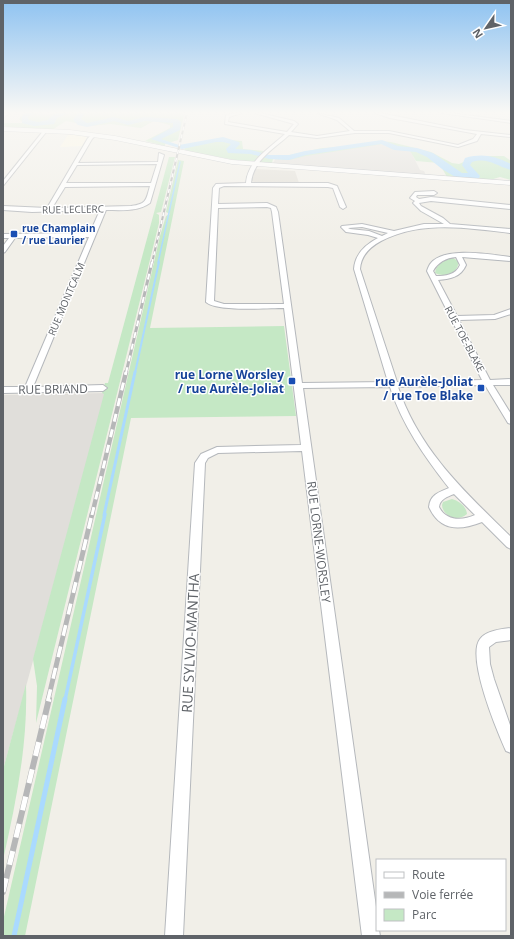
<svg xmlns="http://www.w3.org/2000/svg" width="514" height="939" viewBox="0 0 514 939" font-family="'Open Sans',sans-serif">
	<rect width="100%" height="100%" fill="#f1efe8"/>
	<!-- commercial -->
	<path fill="#fef7e0" d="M68,135H76L87,137L82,146L60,147Z"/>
	<!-- industrial -->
	<g fill="#e0deda">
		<path d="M374,143L410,150L420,170L424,171L426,175L273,163L276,158Z"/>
		<path d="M105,393L36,650L3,770V395Z"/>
	</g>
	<!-- education -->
	<path fill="#e1ded6" d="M254,169L295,171L299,183L254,182L252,181L251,177Z"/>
	<!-- green -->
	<g fill="#c5e8c5">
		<path d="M24,113H41L45,115L56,113H181L184,115L178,140L165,144V146L145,141L170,128V125L154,121L141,128L110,124L91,126L66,121L52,130L8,127L3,125V123H23L19,119Z"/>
		<path d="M220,139L242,141L243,149L264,151L261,155L285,156L322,148L345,147L378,141L391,142L431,152L452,163L459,164L475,157L484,156H504L511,161V180L500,177L490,180L447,177L439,163L416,161L410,151L392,148L383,144L306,156L289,160L273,159L272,163L235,160L187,151L184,149C194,141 208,141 220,139Z"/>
		<path d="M169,157H175L161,212L156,213L159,215V223L36,723L37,686L33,659L104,394L102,393L105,383H108Z"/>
		<path d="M178,160L184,161L150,328L284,326L296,416L131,418L25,936H3V921L160,236L166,216L170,214L166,212Z"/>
		<path d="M453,258L458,261C460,273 444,278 435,273C436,264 444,260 453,258Z"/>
		<path d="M452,499C459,501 466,506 467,514C458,522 443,517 442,505L443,502Z"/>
		<path d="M26,684C28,744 16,802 3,860V770Z"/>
	</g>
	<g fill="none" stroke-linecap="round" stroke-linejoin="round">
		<!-- stream-far4 -->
		<path stroke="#aadaff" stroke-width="1.5" d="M158,263L180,162"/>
		<!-- stream-far3 -->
		<path stroke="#aadaff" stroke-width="2" d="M135,373L159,262"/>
		<!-- stream-far2 -->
		<path stroke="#aadaff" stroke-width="3" d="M104,515L135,372"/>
		<!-- stream-far1 -->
		<path stroke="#aadaff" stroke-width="3.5" d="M65,700L105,514"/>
		<!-- stream -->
		<path stroke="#aadaff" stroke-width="5" d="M14,936L65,699"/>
		<!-- river -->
		<g fill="#aadaff" fill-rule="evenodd">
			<path d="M26,113H33L28,117L29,120L38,122L48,120C53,113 60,112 68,113L57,118L54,124L34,126L22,123V116Z"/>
			<path d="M78,113H85L81,119L87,123L114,117L128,121L145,117L177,119L181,122L180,130L161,139L179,145L223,137L239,142L240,144L235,149L251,150L269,155H289L305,151L382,140L398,146L417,148L433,153L462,173H468L462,165L465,158C483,153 494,156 511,164V170C496,166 488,157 472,162L470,165L480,176L479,178H457L442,169L427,157L416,152L394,150L381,144L306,155L289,160L269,159L251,154L228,153L226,149L231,144L223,142H216L182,149L151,139L173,127V123L145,121L128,125L114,121L87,127L78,125L73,120Z"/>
		</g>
		<!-- street casing -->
		<g stroke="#b5b8bc" stroke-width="2">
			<g id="street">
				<path d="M236,113H242L229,117L228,122L287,132L294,124L255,113H260L294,121L298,124L291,132L317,136L350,131L337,120L317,113L339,118L354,131H389L458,145L473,139L477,134L390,118L375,113H380L465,130L511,135V137L481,134L477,141L458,147L389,133H355L317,138L289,135C274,149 253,160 251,183H328L337,186L346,207L343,209L340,207L333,188L328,187L224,186L219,188L218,204L267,203L276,207L278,212L302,383L388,382L354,269C355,254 365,245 378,238L368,235L346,232L341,227L342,226L362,224L394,231L424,224H444L421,211L413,203L415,201L410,198L415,192L434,191L437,193L434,195H417L416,197L419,199L431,197L511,205V209L431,201L419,203L421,206L443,218L450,224L511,229V233C467,228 422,220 381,241C370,247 361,255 360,269L397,382L482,380L427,271C428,268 429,265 431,263C445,246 492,255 511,257V261L462,257L466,265C461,277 450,279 438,280L457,316L494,315L511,309V314L495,319L459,320L490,380L511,379V385H493L511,414V424L508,423L485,385L398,387C419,450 465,492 511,537V549L507,547L482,522C459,531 440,531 429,507C430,495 439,492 449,488C425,457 402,425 390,387L303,388L377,914V930H379L380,936H362L302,451L218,453L208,458L205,463L183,936H165L195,463L201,454L217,447L301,445L284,308C268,308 217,312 206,302L213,188L216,184L246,183C248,160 269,149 285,134L225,124L226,115ZM267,207L271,208L272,212L284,304H224L214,301L218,208ZM362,227L388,233L382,236L369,231L350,229L348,228ZM456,257L460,265C456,275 445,276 436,276L433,271C438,262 446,258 456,257ZM454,494L475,515C462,521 446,521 439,507C440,499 447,497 454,494Z"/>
				<path d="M442,113H450L511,121V123Z"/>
				<path d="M44,130L47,131L3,186V181Z"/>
				<path d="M93,134L96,135L92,139L78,163L158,162L159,153L164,155L150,203C138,212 120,210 106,210L33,387L103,385L107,388L103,391L3,393V387H25L89,237L15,238L5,252L3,253V246L9,238H3V234L90,233L100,210L32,212L3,210V206L47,208L88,138ZM157,164L151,183H66L77,165ZM150,186C146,200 147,204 131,206L52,208L65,187Z"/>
				<path d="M511,628V640L496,642L489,647L490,664L494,679L511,728V753L506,751C497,731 466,657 480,639C486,631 501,629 511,628Z"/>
			</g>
		</g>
		<!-- secondary casing -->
		<g stroke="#b6babf" stroke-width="1">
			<g id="secondary">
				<path d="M3,113H10L3,118Z"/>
				<path d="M3,127L70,130L115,136L232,160L511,181V185L232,164L115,140L70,134L3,131Z"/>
			</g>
		</g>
		<!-- street -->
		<use href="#street" fill="#fff" fill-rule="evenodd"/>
		<!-- secondary -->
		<use href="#secondary" fill="#fff" fill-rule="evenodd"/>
		<!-- rail-far4 casing -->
		<g stroke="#b6b7b8" stroke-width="2">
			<path id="rail-far4" d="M152,263L187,113"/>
		</g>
		<!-- rail-far3 casing -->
		<g stroke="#b6b7b8" stroke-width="3">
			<path id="rail-far3" d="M126,373L152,262"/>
		</g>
		<!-- rail-far2 casing -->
		<g stroke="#b6b7b8" stroke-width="4.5">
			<path id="rail-far2" d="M92,515L126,372"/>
		</g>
		<!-- rail-far1 casing -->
		<g stroke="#b6b7b8" stroke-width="5">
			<path id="rail-far1" d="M48,700L92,514"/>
		</g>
		<!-- rail casing -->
		<g stroke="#b6b7b8" stroke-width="6">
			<path id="rail" d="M3,892L49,699"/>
		</g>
		<!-- rail-far4 -->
		<use href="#rail-far4" stroke="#fff" stroke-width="1.5" stroke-dasharray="4" stroke-linecap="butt"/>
		<!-- rail-far3 -->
		<use href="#rail-far3" stroke="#fff" stroke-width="2" stroke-dasharray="6" stroke-linecap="butt"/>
		<!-- rail-far2 -->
		<use href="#rail-far2" stroke="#fff" stroke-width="3" stroke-dasharray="8" stroke-linecap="butt"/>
		<!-- rail-far1 -->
		<use href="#rail-far1" stroke="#fff" stroke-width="3.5" stroke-dasharray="11" stroke-linecap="butt"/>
		<!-- rail -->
		<use href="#rail" stroke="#fff" stroke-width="5" stroke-dasharray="14" stroke-linecap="butt"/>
	</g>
	<!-- sky -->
	<linearGradient id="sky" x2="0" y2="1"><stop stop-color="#8fc3f1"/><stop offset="0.46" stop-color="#f9f8f5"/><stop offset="1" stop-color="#f9f8f5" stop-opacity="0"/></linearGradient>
	<rect width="514" height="244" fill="url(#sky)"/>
	<!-- markers -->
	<g fill="#1a4fb4" stroke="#fff" stroke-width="1.5">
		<rect x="10" y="230" width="8" height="8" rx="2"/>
		<rect x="288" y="377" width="8" height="8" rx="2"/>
		<rect x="477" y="384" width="8" height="8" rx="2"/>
	</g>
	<g text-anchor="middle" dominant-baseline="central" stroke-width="3" stroke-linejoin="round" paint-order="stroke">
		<!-- far-street labels -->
		<g font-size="10" fill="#5f6368" stroke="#fff">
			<text transform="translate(73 209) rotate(-1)">RUE LECLERC</text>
			<text transform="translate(66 299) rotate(-67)">RUE MONTCALM</text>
			<text transform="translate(465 339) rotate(62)">RUE TOE-BLAKE</text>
		</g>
		<!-- far-transit labels -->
		<g font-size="10" font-weight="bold" fill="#164399" stroke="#fff" text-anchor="start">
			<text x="22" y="228">rue Champlain<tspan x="22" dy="12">/ rue Laurier</tspan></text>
		</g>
		<!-- transit labels -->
		<g font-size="12" font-weight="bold" fill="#164399" stroke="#fff" text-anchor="end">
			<text x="284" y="374">rue Lorne Worsley<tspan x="284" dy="14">/ rue Aurèle-Joliat</tspan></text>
			<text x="473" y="381">rue Aurèle-Joliat<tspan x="473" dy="14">/ rue Toe Blake</tspan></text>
		</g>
		<!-- street labels -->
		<g font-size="12" fill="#5f6368" stroke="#fff">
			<text transform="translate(53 389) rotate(-1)">RUE BRIAND</text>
			<text transform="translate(319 542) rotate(83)">RUE LORNE-WORSLEY</text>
		</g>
		<!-- near-street labels -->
		<g font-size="14" fill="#5f6368" stroke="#fff">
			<text transform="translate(190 643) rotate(-87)">RUE SYLVIO-MANTHA</text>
		</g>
	</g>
	<!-- border -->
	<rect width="514" height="939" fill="none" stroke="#5f6368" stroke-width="8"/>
	<!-- legend -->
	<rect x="376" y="859" width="130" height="72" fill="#ffffff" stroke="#bfc1c3"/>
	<rect x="384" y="872" width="20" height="6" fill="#ffffff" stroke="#bfc1c3"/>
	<text x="412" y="879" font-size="12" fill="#5f6368">Route</text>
	<rect x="384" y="892" width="20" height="6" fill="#b6b7b8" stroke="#bfc1c3"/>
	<text x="412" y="899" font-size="12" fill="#5f6368">Voie ferrée</text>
	<rect x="384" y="909" width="20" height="12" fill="#c5e8c5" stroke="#bfc1c3"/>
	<text x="412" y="919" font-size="12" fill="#5f6368">Parc</text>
	<!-- north arrow -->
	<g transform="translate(486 28) rotate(236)" stroke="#ffffff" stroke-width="3" paint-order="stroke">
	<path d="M0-3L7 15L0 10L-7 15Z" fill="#5f6368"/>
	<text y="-6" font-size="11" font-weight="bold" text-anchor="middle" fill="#5f6368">N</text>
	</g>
</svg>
